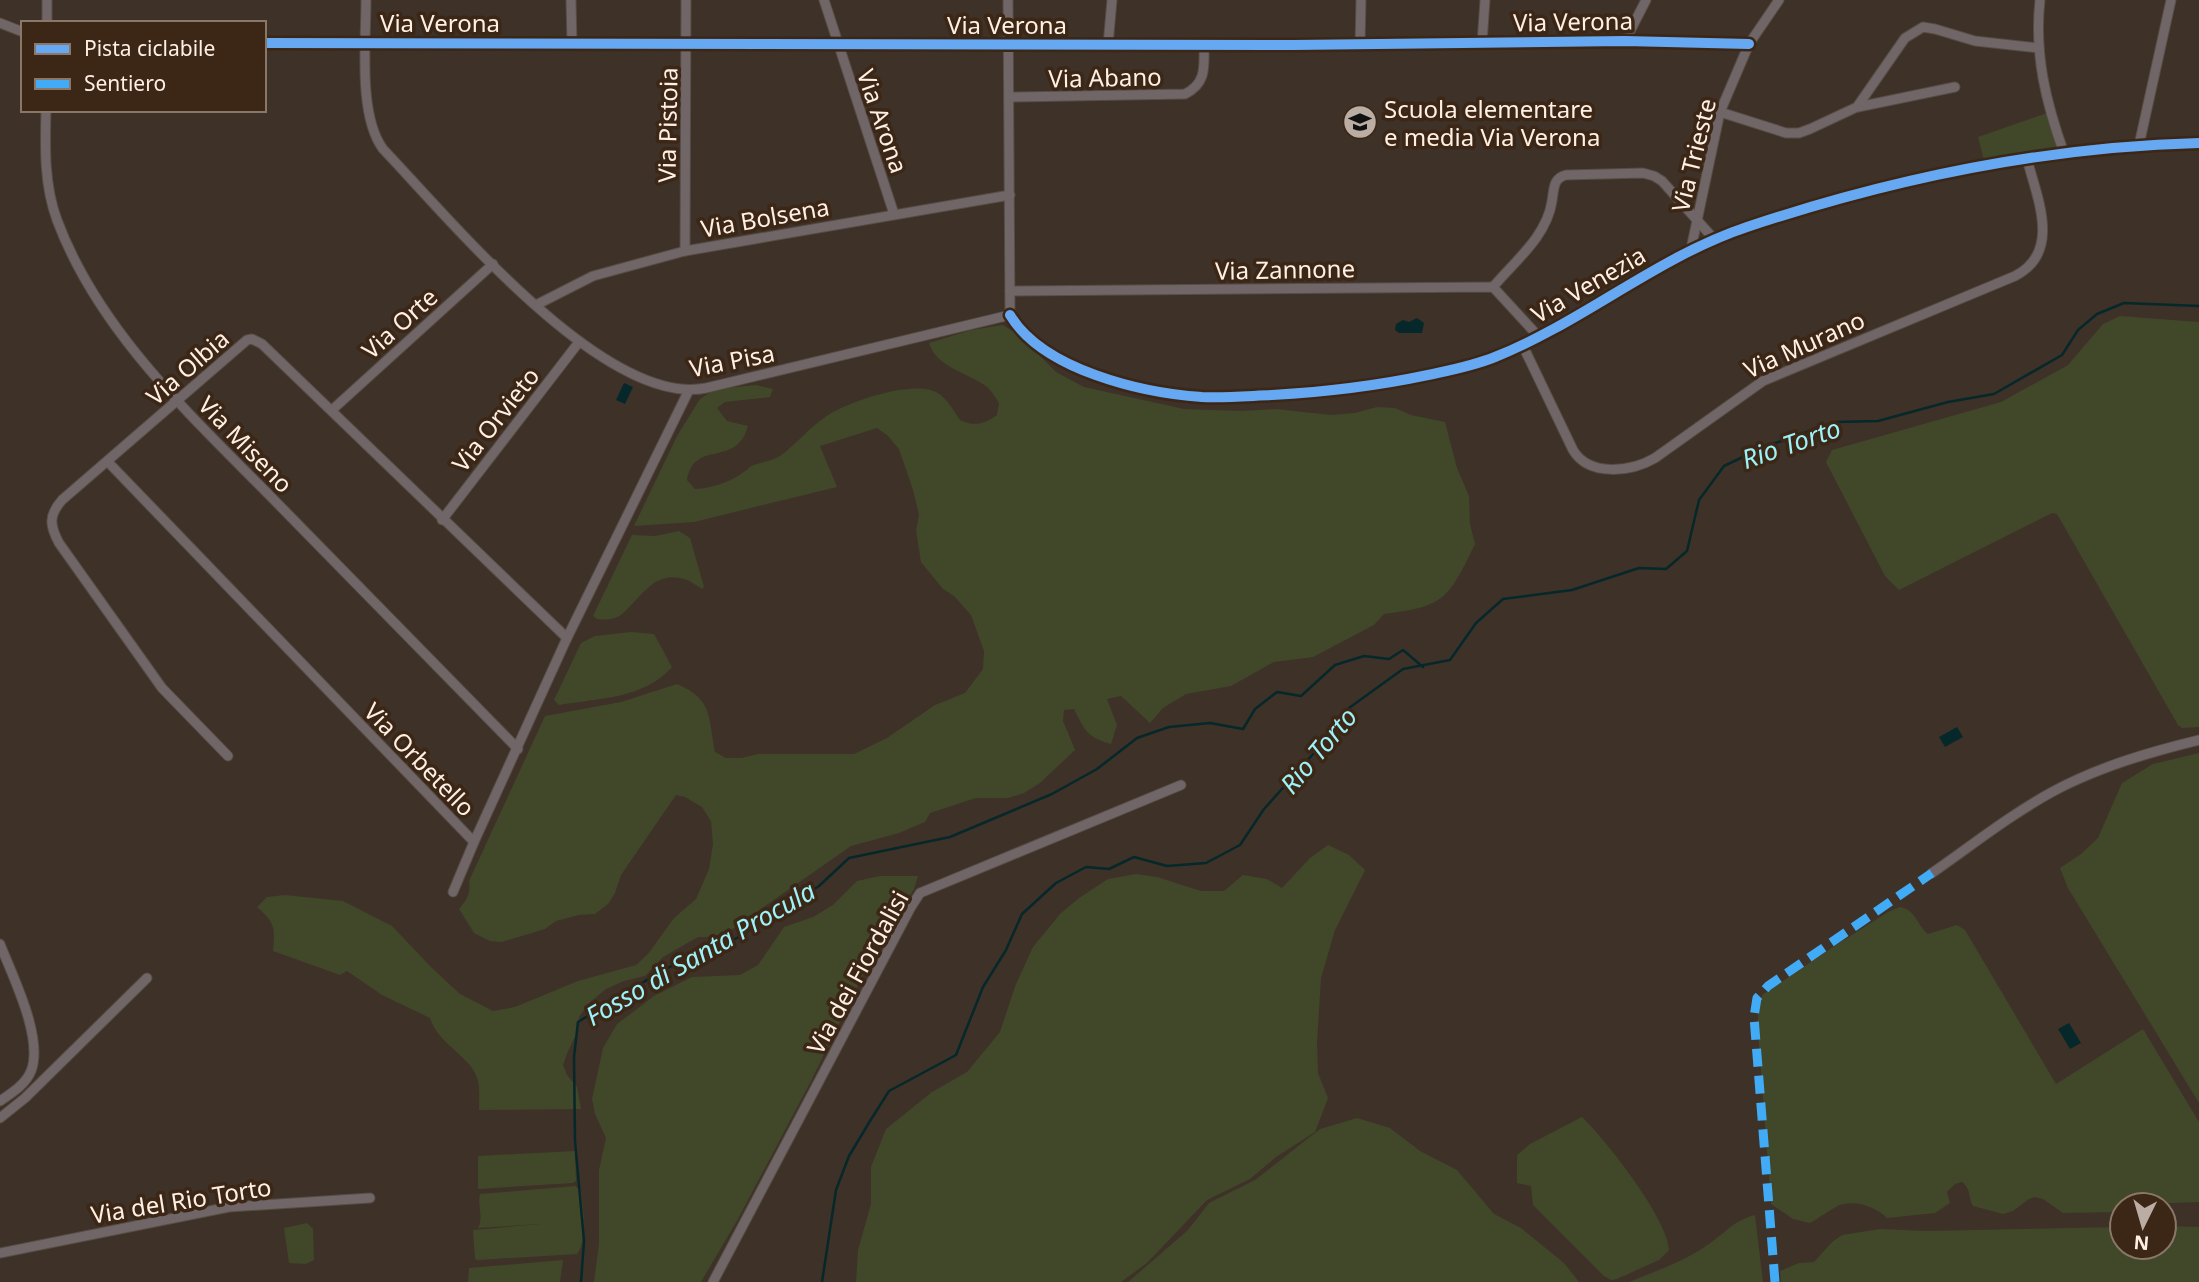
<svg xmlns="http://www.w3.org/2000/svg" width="2199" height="1282" viewBox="0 0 2199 1282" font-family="'Noto Sans',sans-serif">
	<rect width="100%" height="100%" fill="#3e3128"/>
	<!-- green -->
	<g fill="#414729">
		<path d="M2047,113L2057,143L2056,147L1984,160L1978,137Z"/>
		<path d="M2120,316L2199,322V727L2182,728L2178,725L2057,514L2052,513L1899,590L1885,576L1826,462L1832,450L2001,402L2068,365L2103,324Z"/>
		<path d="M1003,325L1019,335L1056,372L1084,387L1184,409L1241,411L1276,409L1331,415L1355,413L1377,407L1395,408L1411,415L1445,422L1457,468L1469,496L1470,524L1475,544C1448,599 1446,606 1384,614L1374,625L1313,657L1274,662L1231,686L1186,694L1163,708L1150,723L1121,696L1107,699L1117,725L1111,744C1087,737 1085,731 1074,709L1064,710L1063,721L1075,750L1040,783L1024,793L1008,798H976L930,813L925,822L899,833L851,846L721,937H698L663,957L645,976L624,981L606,989L589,1003L579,1017L578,1031L568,1051L563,1065L567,1075L577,1087L581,1109L479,1110C479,1101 480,1090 478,1081C473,1057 438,1045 430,1018L382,995L347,971L340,975L273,951C275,927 275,923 257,907L267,897L285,895L343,901L392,926L432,968L460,994L493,1011L515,1007L578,981L636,965L648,954L674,918L696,899L709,869L713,844L711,821L702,807L685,797L676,795L621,875L615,893L608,904L595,914L579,915L556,921L545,929L502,942L490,941L474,933L459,909C467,900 471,893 469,881L545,716L621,702L677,684C714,700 708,718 715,752L726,758H741L759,754H854L887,738L935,705L965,693L983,669L984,651L971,615L954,596L943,589L921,562L916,530L919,515L913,490L899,449L888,436L877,428L820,446L837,487L694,522L634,526L677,436L700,399L712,391L724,388L756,385L773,389L770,397L725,402L717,408L727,421L748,426C736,469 695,438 687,480L695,489C713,488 731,482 745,471C754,465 744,469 754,465C763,462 776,460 784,453C798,442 809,428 824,418C845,402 912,380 936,392C947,398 953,410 960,420C975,427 984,424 997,415L999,403C995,397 991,390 986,386C968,373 936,367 929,343L971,330Z"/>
		<path d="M679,531L690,538L704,587L702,589C697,586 692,582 687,580C655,568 642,597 623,613C616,620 606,620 597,619L593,616L632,535L655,536Z"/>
		<path d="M631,632L654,634L672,667C644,699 599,698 559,705L554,700L581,643L595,636Z"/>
		<path d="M2199,753V1103L2068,888L2060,868L2081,854L2098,838L2122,783L2153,764Z"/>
		<path d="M1328,845L1349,855L1365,870L1335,930L1321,978L1317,1042L1318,1073L1328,1098L1315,1132L1276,1157L1250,1179L1207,1200L1147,1263L1121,1282H856L858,1250L871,1204V1167L886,1129L932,1092L967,1072L1000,1032L1016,984L1033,947L1060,914L1079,898L1108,879L1136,874L1157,877L1201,891H1224L1243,875L1267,879L1282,888L1310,858Z"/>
		<path d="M880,876H918L914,889L874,953L811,1081L738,1219L701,1282H594L599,1244V1170L606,1138L595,1114L592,1099L603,1048L617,1024L654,996L692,977L740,975L758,965L784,927L813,917L833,905L857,881Z"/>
		<path d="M1900,907C1916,910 1917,925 1928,934L1957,925L1965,930L2056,1084L2143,1029L2199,1122V1202L2122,1205V1212L2063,1213L2043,1199L2035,1197L2029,1199L2013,1211L2003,1214L1973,1206C1968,1198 1971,1188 1962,1182L1955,1184L1947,1192L1950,1203L1935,1213L1887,1218C1876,1207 1856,1200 1840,1205C1833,1208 1817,1219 1810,1223L1793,1219L1771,1204L1758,1032V1008L1762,995L1836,945L1888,912Z"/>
		<path d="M1582,1117C1606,1140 1668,1219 1669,1250L1659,1260L1617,1279L1611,1280L1604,1276L1533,1205L1531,1186L1517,1183V1155L1530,1144Z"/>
		<path d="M1357,1118L1390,1128L1420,1151L1457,1170L1494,1214L1521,1228L1564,1263L1579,1282H1128L1188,1230L1209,1203L1255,1180L1320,1129Z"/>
		<path d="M575,1151L576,1181L573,1183L478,1189V1156Z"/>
		<path d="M575,1186L581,1191L584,1219L581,1220L584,1221C583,1231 584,1246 577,1254L477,1260L475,1258L473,1230L540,1224L478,1228C484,1217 477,1205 480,1194Z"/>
		<path d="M1755,1215L1763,1282H1629C1656,1271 1685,1261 1709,1244C1728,1231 1731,1222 1755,1215Z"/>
		<path d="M307,1223L313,1229L314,1260L306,1264L289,1263L284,1228Z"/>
		<path d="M2164,1226L2199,1227V1282H1781L1780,1271L1799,1263L1814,1262L1832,1242L1842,1235L1880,1229L1927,1231L2122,1227V1247H2164Z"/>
		<path d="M563,1260L560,1282H468L469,1268Z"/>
	</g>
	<!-- water -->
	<g fill="#06282a">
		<path d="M1417,318L1424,323L1422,333H1399L1395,330L1396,324L1403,320L1409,322Z"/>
		<path d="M624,383L633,387L625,404L616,400Z"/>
		<path d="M1957,727L1963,737L1945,747L1939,737Z"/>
		<path d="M2069,1023L2081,1043L2070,1049L2058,1029Z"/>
	</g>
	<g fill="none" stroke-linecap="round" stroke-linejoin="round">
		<!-- stream -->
		<g stroke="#06282a" stroke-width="2.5">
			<path d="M581,1282L584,1241L575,1141L574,1057L578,1022L660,972L687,958L719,948L746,933L765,913L788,906L819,886L849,858L950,837L1052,794L1097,769L1137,738L1169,727L1210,723L1243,729L1255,709L1277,692L1301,696L1335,665L1364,656L1389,659L1403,650L1423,667"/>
			<path d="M822,1282L836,1190L849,1156L870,1121L889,1091L956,1055L983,987L1006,950L1022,914L1056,883L1086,867L1109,869L1134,857L1167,866L1206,863L1240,845L1264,809L1314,753L1349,708L1403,669L1450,660L1476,623L1503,599L1572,590L1639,568L1666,569L1687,551L1699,500L1724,466L1764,447L1836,422L1878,421L1948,402L1994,394L2062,355L2078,330L2097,314L2124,303L2199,306"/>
		</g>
		<!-- minor casing -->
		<g stroke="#574d44" stroke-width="11">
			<g id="minor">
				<path d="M47,0V23"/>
				<path d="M366,0C366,42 358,115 383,149C448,217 605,408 706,388L1010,315L1008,0"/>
				<path d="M571,0L572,44"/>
				<path d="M824,0L894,214"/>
				<path d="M2040,0C2034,54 2046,103 2064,153"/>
				<path d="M0,23L23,32"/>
				<path d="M1625,41L1646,0"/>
				<path d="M264,43L1293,45L1625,41L1749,44"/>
				<path d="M1482,43L1485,0"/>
				<path d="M1108,45L1112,0"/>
				<path d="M1360,45L1361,0"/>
				<path d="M1011,97L1185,94C1207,83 1204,66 1204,45"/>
				<path d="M1858,107L1955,87"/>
				<path d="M46,110C45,148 44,185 57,220C100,335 197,421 280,506C359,587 439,668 518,749"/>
				<path d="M1720,112L1786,133H1799L1810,129L1857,107L1905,38L1923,27L1935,29L1975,41L2039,48"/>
				<path d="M2139,145L2171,0"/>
				<path d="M1691,249L1720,112L1749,44L1779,0"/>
				<path d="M685,251L686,0"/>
				<path d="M1493,287C1515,261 1547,236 1552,201C1554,189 1553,178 1566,175L1643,173L1654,176L1662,181L1714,239"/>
				<path d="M1010,291L1493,287L1538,336"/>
				<path d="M536,305L593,276L685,251L1010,195"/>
				<path d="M1010,315C1043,370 1142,393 1202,397C1225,398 1248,396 1272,395C1325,392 1376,386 1428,375C1451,370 1473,366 1495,357C1583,322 1657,257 1747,227C1894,178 2044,147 2199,143"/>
				<path d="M1522,344L1573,450C1589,477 1631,472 1655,458L1763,381L2015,276C2062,252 2037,198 2027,159"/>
				<path d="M332,410L493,264"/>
				<path d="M108,462L474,842L567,638L689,390"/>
				<path d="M442,520L579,342"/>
				<path d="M228,756L162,688L59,543C50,526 48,516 62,500L247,340L252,339L262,344L567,638"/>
				<path d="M1932,873C1971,846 2010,815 2052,792C2098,767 2149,752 2199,740"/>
				<path d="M453,892L474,842"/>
				<path d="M0,944C12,975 44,1038 31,1071C26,1084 12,1093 0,1101"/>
				<path d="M0,1118L25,1098L147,978"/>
				<path d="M0,1253L229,1207L370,1198"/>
				<path d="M713,1282L911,907L920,893L1181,785"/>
			</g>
		</g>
		<!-- minor -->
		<use href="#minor" stroke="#706667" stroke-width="9"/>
		<!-- quiet -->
		<path stroke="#42abf6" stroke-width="9" stroke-dasharray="18 9" stroke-linecap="butt" d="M1775,1282L1754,1017L1757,998L1768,986L1932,873"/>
		<!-- cycleway casing -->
		<g stroke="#3c2615" stroke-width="15">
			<g id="cycleway">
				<path d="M264,43L1293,45L1625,41L1749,44"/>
				<path d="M1010,315C1043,370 1142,393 1202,397C1225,398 1248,396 1272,395C1325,392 1376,386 1428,375C1451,370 1473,366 1495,357C1583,322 1657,257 1747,227C1894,178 2044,147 2199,143"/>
			</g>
		</g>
		<!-- cycleway -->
		<use href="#cycleway" stroke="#66a8f1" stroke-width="10"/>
	</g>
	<!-- icons -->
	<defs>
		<g id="school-disc" transform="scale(1.75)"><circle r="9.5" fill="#bbada3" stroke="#3c2615"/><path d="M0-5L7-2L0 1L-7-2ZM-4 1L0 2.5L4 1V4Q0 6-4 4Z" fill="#111"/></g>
	</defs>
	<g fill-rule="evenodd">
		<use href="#school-disc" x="1360" y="122"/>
	</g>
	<g text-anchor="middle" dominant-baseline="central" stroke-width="7" stroke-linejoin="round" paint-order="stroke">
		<!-- street labels -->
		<g font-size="24" fill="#fff0e5" stroke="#3c2615">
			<text transform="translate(1573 21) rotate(-1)">Via Verona</text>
			<text x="440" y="22">Via Verona</text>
			<text x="1007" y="24">Via Verona</text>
			<text transform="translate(1105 77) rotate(-1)">Via Abano</text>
			<text transform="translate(883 121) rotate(71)">Via Arona</text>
			<text transform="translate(667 125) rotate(-89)">Via Pistoia</text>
			<text transform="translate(1693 155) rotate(-76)">Via Trieste</text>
			<text transform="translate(765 217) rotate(-10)">Via Bolsena</text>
			<text transform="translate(1285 269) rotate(-1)">Via Zannone</text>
			<text transform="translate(1588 284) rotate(-30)">Via Venezia</text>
			<text transform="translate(399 323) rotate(-42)">Via Orte</text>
			<text transform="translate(1804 344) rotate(-24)">Via Murano</text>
			<text transform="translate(732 360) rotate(-11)">Via Pisa</text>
			<text transform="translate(187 367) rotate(-41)">Via Olbia</text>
			<text transform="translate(495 419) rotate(-52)">Via Orvieto</text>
			<text transform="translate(246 444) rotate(46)">Via Miseno</text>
			<text transform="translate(420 759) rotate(46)">Via Orbetello</text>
			<text transform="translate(857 972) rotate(-61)">Via dei Fiordalisi</text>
			<text transform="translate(181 1200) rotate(-9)">Via del Rio Torto</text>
		</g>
		<!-- poi labels -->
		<g font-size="24" fill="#fff0e5" stroke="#3c2615" text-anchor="start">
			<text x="1384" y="108">Scuola elementare<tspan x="1384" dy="28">e media Via Verona</tspan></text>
		</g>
		<!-- water labels -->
		<g font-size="26" font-style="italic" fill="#9df2f9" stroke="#3c2615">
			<text transform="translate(1791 443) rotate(-19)">Rio Torto</text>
			<text transform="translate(1318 750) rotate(-50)">Rio Torto</text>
			<text transform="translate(700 953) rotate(-30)">Fosso di Santa Procula</text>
		</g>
	</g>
	<!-- legend -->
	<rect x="21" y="21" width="245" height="91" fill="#3c2615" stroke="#8a7768" stroke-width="2"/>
	<rect x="35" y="44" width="35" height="10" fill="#66a8f1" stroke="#8a7768" stroke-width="2"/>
	<text x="84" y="56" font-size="21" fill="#fff0e5">Pista ciclabile</text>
	<rect x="35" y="79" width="35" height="10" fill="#42abf6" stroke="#8a7768" stroke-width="2"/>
	<text x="84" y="91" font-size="21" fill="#fff0e5">Sentiero</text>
	<!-- north arrow -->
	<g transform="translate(2143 1226) rotate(185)"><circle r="33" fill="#3c2615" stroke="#8a7768" stroke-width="2"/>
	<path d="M0-5L12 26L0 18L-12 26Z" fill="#bbada3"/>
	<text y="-10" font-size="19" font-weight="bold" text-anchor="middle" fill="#fff0e5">N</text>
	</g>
</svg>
